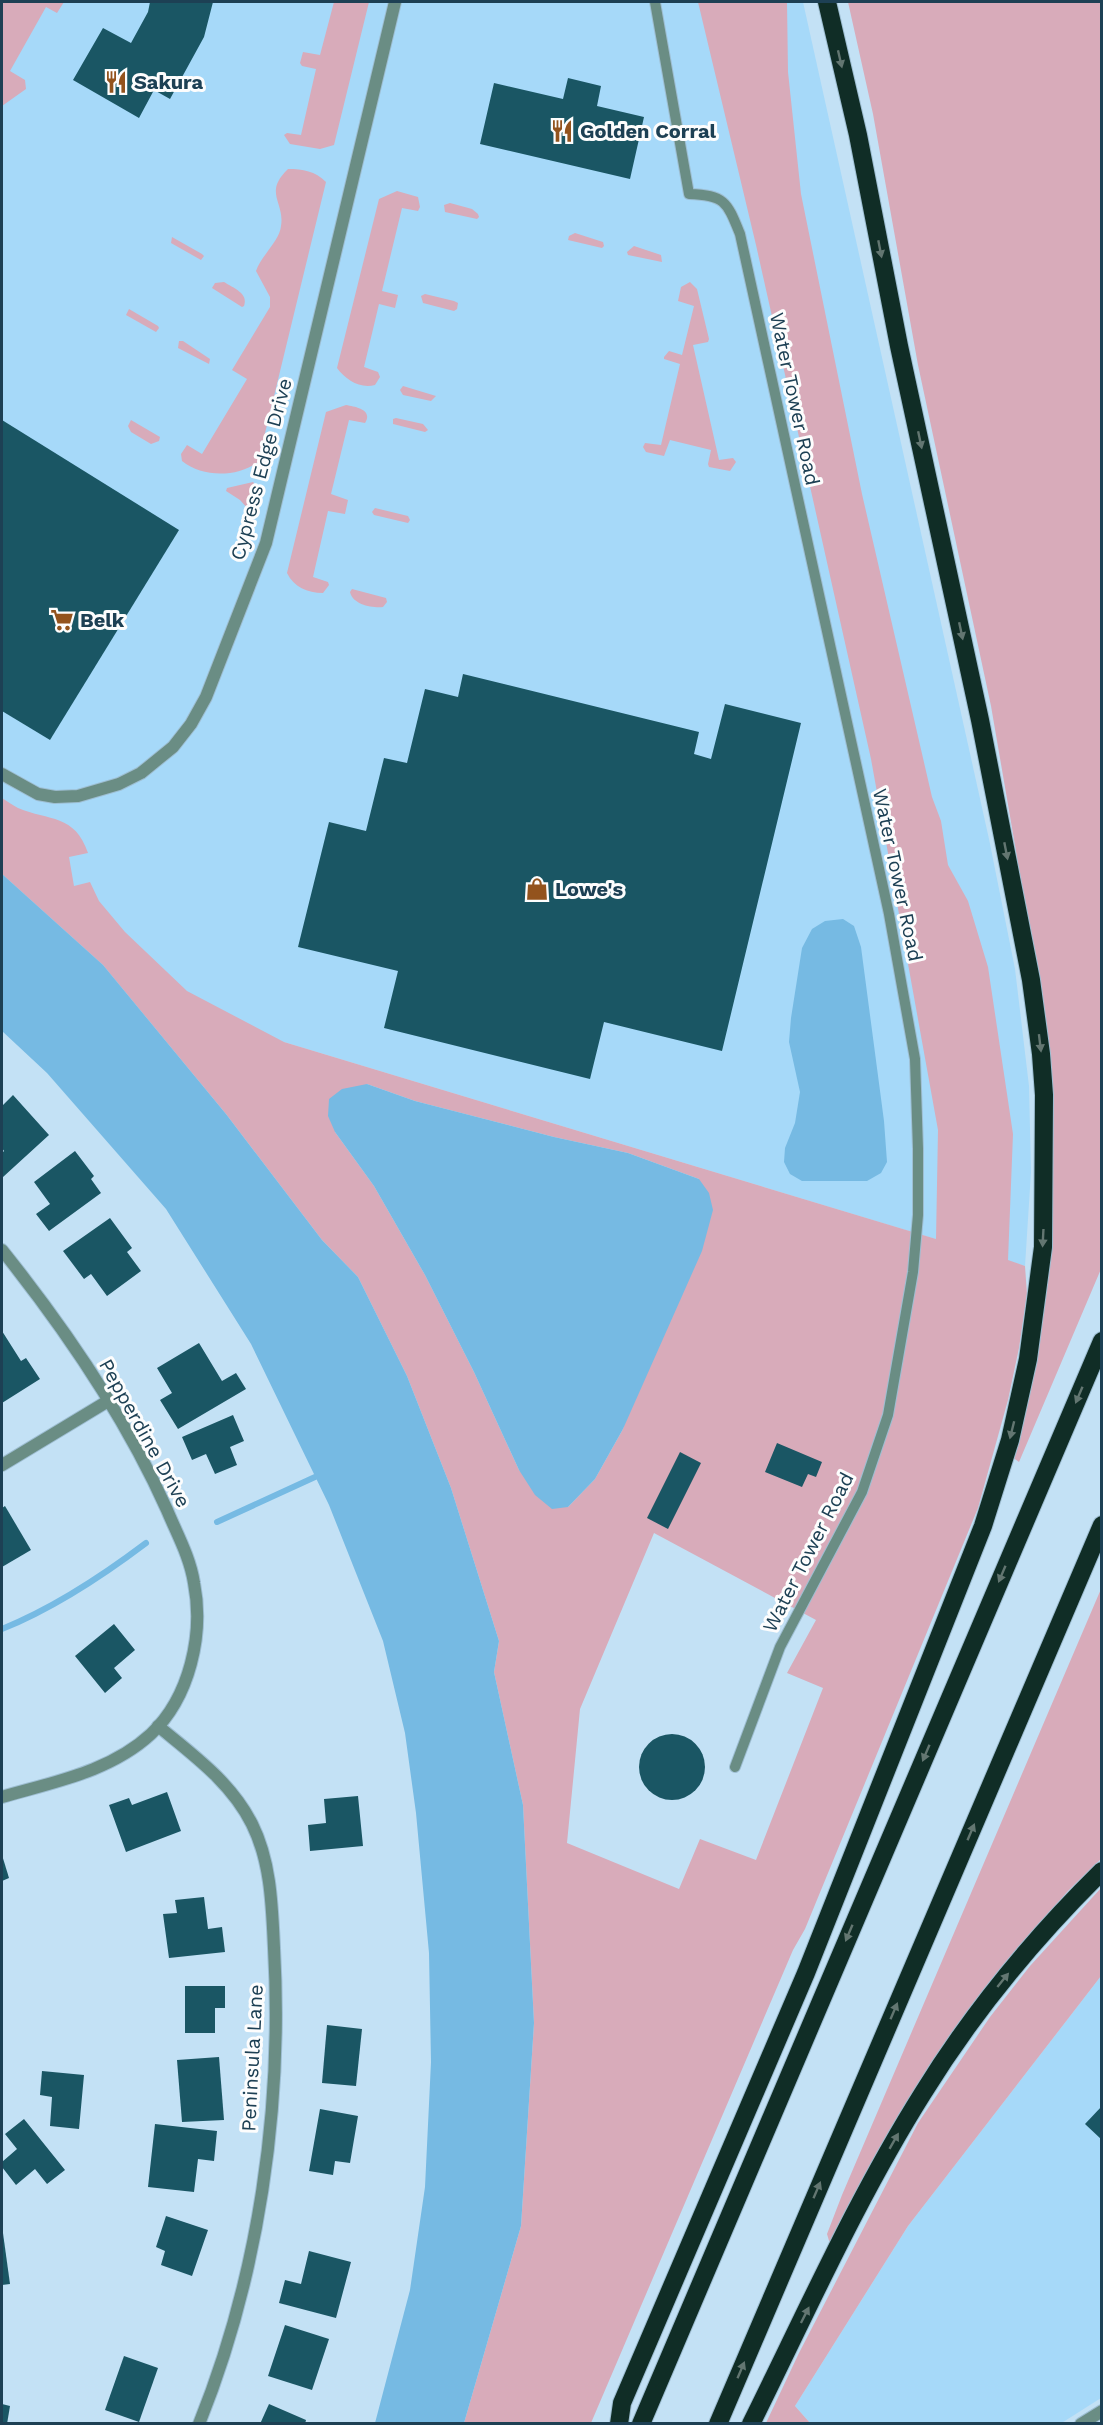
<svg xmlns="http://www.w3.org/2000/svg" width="1103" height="2425" viewBox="0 0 1103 2425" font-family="'Work Sans',sans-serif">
	<rect width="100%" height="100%" fill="#c3e1f5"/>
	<!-- built -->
	<g fill="#a6d9f9">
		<path d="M2,2H803L989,839L1015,969L1029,1086L1031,1172L1025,1266L284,1042L216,1101L103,965L2,874Z"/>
		<path d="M1101,1976V2398L1060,2424L810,2423L795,2406L908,2226Z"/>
	</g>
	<!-- green -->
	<g fill="#d8abba" fill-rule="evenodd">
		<path d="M2,2H64L57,13L46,7L10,71L25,80L26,89L2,106Z"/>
		<path d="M334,2H369L334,145L320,149L290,144L284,135L287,133L301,135L316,69L302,66L300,63L303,52L320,55Z"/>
		<path d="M698,2H787L788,72L801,194L862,494L932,797L941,821L948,865L968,901L988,967L1013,1134L1008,1260L1025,1266L1027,1294L1019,1348L1008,1400L978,1508L805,1929L793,1950L591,2423H464L521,2226L534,2023L523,1805L494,1672L499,1641L451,1488L407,1376L358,1277L322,1240L226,1114L103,965L2,874V798C7,801 12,805 18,808C49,821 75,814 88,853L69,857L74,886L90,882L99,901L125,932L187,991L284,1042L936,1239L938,1130L871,759L756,245ZM367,1084L415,1101L554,1137L628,1153L699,1179L623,1429L595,1479L568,1507L519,1470L474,1372L425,1275L374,1186L335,1132ZM654,1533L816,1620L787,1673L823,1688L756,1860L700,1839L679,1889L567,1843L580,1709Z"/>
		<path d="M848,2H1101V1269L1019,1462L1012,1457L1050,1243L1053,1206V1114L1016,851L991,706L918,365L873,114Z"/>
		<path d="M288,169C303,169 315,171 326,182L258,462C238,477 203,478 182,461L181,454L187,445L202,454L247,379L232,370L270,307V297L256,271C261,256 280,240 281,226C285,202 263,193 288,169Z"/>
		<path d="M397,191L418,197L420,207L418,211L402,208L382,291L398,295L395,308L379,304L364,367L378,372L380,377L375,385C360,389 346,380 337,368L379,199Z"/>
		<path d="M450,203L472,209L478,214L479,217L477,219L445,212L444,205Z"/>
		<path d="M575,233L603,242L604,246L602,248L568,240L569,236Z"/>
		<path d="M172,237L202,254L204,256L201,260L171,243Z"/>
		<path d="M634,246L661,255L662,262L628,255L627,252Z"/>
		<path d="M224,282C233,288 249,293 244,306L242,307L212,288L215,283Z"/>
		<path d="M690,282L697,289L709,339L708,342L693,345L719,460L733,458L736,462L730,471L709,467L708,464L711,450L670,440L664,456L646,452L643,447L645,443L661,445L680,364L664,359V357L669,351L682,355L694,306L678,301L681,287Z"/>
		<path d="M425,294L454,301L458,303L457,309L454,311L423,303L421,296Z"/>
		<path d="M129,309L158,326L159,328L156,332L126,315Z"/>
		<path d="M179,341H183L210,359L209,364L178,348Z"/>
		<path d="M403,386L436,396L431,401L403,395L400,390Z"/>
		<path d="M346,405C357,407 373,410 365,423L349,420L331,494L348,500L345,514L328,511L313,577L328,582L329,585L323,593C307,593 294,587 287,573L326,412Z"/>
		<path d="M396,418L423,424L428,430L425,432L393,424V419Z"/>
		<path d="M131,420L160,437L159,441L151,444L131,432L128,426Z"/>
		<path d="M253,482L254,483L248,509L240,500L226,491L227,488Z"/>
		<path d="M375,508L408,516L410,520L408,523L374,515L372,512Z"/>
		<path d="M352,589L386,598L387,602L383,607C372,608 353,605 350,592Z"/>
		<path d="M1101,1589V1859L1068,1891L1003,1965L971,2008L830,2244L827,2234L842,2195Z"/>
		<path d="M1101,1888V1976L908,2226L795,2406L810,2423H766L799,2353L918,2123L990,2017L1030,1966Z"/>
	</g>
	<!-- water -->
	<g fill="#76bae3">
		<path d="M2,874L103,965L226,1114L322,1240L358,1277L407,1376L451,1488L499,1641L494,1672L523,1805L534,2023L521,2226L464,2423H375L410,2290L425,2187L431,2062L429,1953L416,1813L405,1733L383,1641L329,1505L251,1344L166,1209L47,1073L2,1031Z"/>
		<path d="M843,919L854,926L861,947L884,1121L887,1162L881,1173L867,1181H802L790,1174L784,1162L785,1148L795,1123L800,1092L789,1042L791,1018L802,948L812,929L825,921Z"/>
		<path d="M367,1084L415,1101L554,1137L628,1153L699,1179L709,1193L713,1210L702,1251L623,1429L595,1479L568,1507L552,1509L535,1495L519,1470L474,1372L425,1275L374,1186L335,1132L328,1116L329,1099L342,1089Z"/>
	</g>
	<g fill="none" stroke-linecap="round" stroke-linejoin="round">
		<!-- stream -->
		<g stroke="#76bae3" stroke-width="6">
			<path d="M217,1522L315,1477"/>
			<path d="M2,1629C54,1608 101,1577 146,1543"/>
		</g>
	</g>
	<!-- building -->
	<g fill="#1a5664">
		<path d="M150,2H213L204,37L170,99L154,90L139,118L73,80L103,28L131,43L148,12Z"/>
		<path d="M568,78L601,86L597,106L644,117L630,179L480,144L494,83L563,99Z"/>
		<path d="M2,420L179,530L50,740L2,711Z"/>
		<path d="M463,674L699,732L694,754L711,759L725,704L801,723L722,1051L604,1022L590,1079L384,1028L398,971L298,947L329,822L366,831L384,758L407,763L425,689L458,697Z"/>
		<path d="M13,1095L49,1135L3,1177L2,1153L4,1151L2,1148V1106Z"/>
		<path d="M75,1151L94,1176L91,1179L101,1193L49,1231L36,1214L50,1204L34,1182Z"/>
		<path d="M110,1218L132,1248L127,1252L141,1271L107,1296L91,1274L84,1279L63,1251Z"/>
		<path d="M2,1331L21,1361L26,1358L40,1379L2,1403Z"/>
		<path d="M199,1343L222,1381L236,1373L246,1389L178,1429L160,1400L172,1393L157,1368Z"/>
		<path d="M233,1415L244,1441L230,1447L237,1465L215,1474L206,1454L192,1460L182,1437Z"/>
		<path d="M777,1443L822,1462L816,1477L808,1474L802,1487L765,1472Z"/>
		<path d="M680,1452L701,1463L668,1529L647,1518Z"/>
		<path d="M5,1506L31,1550L2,1567V1508Z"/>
		<path d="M114,1624L135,1650L114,1668L122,1678L105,1693L75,1656Z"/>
		<circle cx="672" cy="1767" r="33"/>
		<path d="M167,1792L181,1831L126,1852L109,1805L129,1798L132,1805Z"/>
		<path d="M358,1796L363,1846L310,1851L308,1825L326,1823L324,1799Z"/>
		<path d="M2,1855L9,1878L2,1881Z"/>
		<path d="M204,1897L208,1929L222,1927L225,1952L169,1958L163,1914L177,1913L175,1900Z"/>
		<path d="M185,1986H225V2008H215V2033H185Z"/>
		<path d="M327,2025L362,2029L356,2086L322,2083Z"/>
		<path d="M219,2057L224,2120L182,2122L177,2060Z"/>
		<path d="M42,2071L84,2075L79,2129L50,2126L52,2097L40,2095Z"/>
		<path d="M1102,2106V2140L1085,2124Z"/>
		<path d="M320,2109L358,2116L350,2163L335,2161L333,2175L309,2171Z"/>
		<path d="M24,2119L65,2170L47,2184L35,2169L16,2185L2,2167V2162L17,2149L5,2134Z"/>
		<path d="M155,2124L217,2131L214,2161L198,2159L194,2192L148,2187Z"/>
		<path d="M166,2216L208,2230L192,2276L161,2265L165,2251L156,2247Z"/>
		<path d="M2,2226L10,2284L2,2285Z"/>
		<path d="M309,2251L351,2262L336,2318L279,2303L285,2280L301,2284Z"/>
		<path d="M285,2325L329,2339L312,2390L268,2376Z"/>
		<path d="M124,2356L158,2368L139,2422L105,2410Z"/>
		<path d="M2,2404L10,2406L7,2424H2Z"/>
		<path d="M269,2404L306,2420L305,2424H260Z"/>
	</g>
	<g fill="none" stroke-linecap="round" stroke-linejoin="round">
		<!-- service casing -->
		<g stroke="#9ebed2" stroke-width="12">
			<path id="service" d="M655,2L689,194C725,195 727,202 740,234L889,914L915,1059L918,1149V1215L913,1272L888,1415L862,1492L780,1647L735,1767"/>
		</g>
		<!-- minor casing -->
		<g stroke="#9ebed2" stroke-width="14">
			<g id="minor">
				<path d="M2,774L38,794L55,797L78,796L119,784L141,773L173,747L191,724L206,697L266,543L395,2"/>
				<path d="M2,1250C66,1330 125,1416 167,1510C177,1534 190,1557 194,1583C204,1634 190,1697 151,1734C110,1772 53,1782 2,1797"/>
				<path d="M2,1465L108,1401"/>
				<path d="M158,1726C193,1755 231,1782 252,1824C271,1862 272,1906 274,1948C283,2107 259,2275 199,2424"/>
			</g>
		</g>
		<!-- tertiary casing -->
		<g stroke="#9ebed2" stroke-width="14">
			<path id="tertiary" d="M1081,2424L1102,2411"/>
		</g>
		<!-- motorway casing -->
		<g stroke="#9ebed2" stroke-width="20">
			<g id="motorway">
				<path d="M619,2424L622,2403L806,1973L983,1526L1010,1440L1028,1359L1043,1247L1044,1095L1041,1054L1031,980L980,720L899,346L858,135L827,2"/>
				<path d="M641,2424L1102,1341"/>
				<path d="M718,2424L1102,1525"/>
				<path d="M751,2424C806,2313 857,2198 923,2093C973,2012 1034,1938 1102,1871"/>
			</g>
		</g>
		<!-- service -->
		<use href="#service" stroke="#6a8d84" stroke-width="10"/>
		<!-- minor -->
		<use href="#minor" stroke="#6a8d84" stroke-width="12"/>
		<!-- tertiary -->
		<use href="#tertiary" stroke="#6a8d84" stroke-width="12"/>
		<!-- motorway -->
		<use href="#motorway" stroke="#102d26" stroke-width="18"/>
	</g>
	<!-- one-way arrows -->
	<defs><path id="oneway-solid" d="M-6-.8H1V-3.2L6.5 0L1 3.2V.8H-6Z" transform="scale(1.5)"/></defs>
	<g fill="#637671">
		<use href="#oneway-solid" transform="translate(840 59) rotate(77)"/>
		<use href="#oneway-solid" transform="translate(880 249) rotate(79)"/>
		<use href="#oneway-solid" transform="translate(920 440) rotate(78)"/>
		<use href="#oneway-solid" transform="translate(961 631) rotate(78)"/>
		<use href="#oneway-solid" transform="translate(1006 851) rotate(79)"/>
		<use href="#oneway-solid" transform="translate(1040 1043) rotate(83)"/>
		<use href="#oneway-solid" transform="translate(1043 1238) rotate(93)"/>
		<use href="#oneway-solid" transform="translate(1079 1395) rotate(113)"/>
		<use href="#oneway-solid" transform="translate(1012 1430) rotate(104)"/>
		<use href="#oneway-solid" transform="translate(1002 1574) rotate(113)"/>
		<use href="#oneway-solid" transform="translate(926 1753) rotate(113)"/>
		<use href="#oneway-solid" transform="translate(971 1832) rotate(-67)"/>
		<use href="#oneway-solid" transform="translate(849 1933) rotate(113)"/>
		<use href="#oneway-solid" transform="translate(1003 1980) rotate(-51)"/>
		<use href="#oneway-solid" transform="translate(894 2011) rotate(-67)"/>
		<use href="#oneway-solid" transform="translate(894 2141) rotate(-60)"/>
		<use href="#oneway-solid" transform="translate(817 2190) rotate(-67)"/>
		<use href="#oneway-solid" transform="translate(805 2315) rotate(-63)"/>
		<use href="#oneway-solid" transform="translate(741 2370) rotate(-67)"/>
	</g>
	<!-- icons -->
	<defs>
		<g id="restaurant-bare" transform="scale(1.8)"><path d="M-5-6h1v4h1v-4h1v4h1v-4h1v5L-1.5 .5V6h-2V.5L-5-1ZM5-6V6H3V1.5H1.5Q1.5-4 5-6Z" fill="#93531d" stroke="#fdfdfd" stroke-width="2.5" paint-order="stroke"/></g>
		<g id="supermarket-bare" transform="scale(1.8)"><path d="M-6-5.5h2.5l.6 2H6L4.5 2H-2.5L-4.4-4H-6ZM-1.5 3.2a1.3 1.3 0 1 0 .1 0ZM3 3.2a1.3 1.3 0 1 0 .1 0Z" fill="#93531d" stroke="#fdfdfd" stroke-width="2.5" paint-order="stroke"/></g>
		<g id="shop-bare" transform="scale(1.8)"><path d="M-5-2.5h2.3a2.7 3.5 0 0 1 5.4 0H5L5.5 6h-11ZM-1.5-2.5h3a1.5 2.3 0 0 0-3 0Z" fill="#93531d" stroke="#fdfdfd" stroke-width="2.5" paint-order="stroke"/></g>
	</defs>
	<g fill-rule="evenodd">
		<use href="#restaurant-bare" x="116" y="82"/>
		<use href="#restaurant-bare" x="562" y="131"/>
		<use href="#supermarket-bare" x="62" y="620"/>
		<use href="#shop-bare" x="537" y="889"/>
	</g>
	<g text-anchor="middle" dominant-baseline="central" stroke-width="6" stroke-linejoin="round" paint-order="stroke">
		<!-- poi labels -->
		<g font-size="20" font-weight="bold" fill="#1d4054" stroke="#fdfdfd" text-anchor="start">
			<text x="134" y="82">Sakura</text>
			<text x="580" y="131">Golden Corral</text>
			<text x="80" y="620">Belk</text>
			<text x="555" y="889">Lowe's</text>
		</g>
		<!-- street labels -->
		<g font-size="20" fill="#1d4054" stroke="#fdfdfd">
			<text transform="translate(795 399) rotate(78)">Water Tower Road</text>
			<text transform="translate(261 469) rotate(-75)">Cypress Edge Drive</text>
			<text transform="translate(898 875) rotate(78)">Water Tower Road</text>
			<text transform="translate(145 1433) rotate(61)">Pepperdine Drive</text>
			<text transform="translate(808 1552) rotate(-63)">Water Tower Road</text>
			<text transform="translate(252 2058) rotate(-87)">Peninsula Lane</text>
		</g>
	</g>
	<!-- border -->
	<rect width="1103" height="2425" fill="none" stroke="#1d4054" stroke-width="6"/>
</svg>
